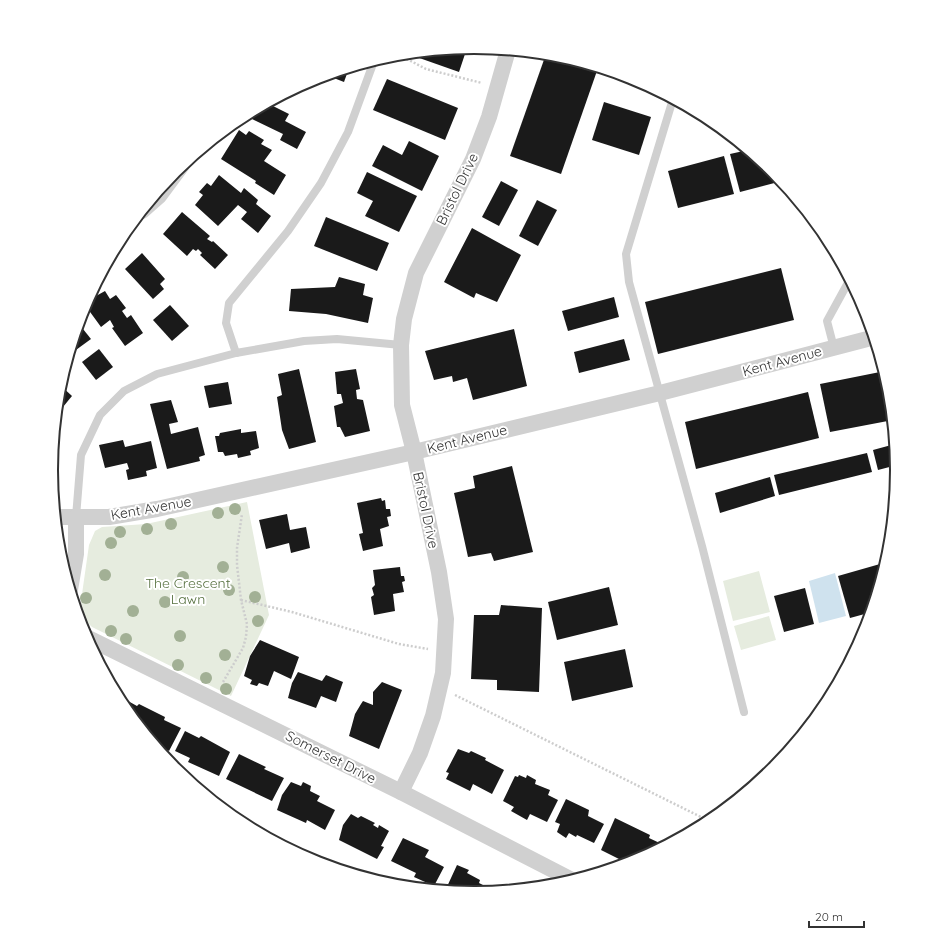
<svg xmlns="http://www.w3.org/2000/svg" width="949" height="941" viewBox="0 0 949 941" font-family="Quicksand,sans-serif">
	<rect width="100%" height="100%" fill="#fff"/>
	<!-- green -->
	<g fill="#e6ecdf">
		<path d="M247,502L269,615L231,696L92,627L83,618L80,608L89,545L95,531L102,527L146,524Z"/>
		<path d="M759,571L770,612L733,621L723,581Z"/>
		<path d="M769,616L776,640L741,650L734,626Z"/>
	</g>
	<!-- water -->
	<path fill="#cfe2ee" d="M835,573L846,616L819,623L809,581Z"/>
	<!-- building -->
	<g fill="#1a1a1a">
		<path d="M467,48L459,72L408,54Z"/>
		<path d="M546,54L557,55L598,68L561,174L510,156Z"/>
		<path d="M349,68L344,82L326,75Z"/>
		<path d="M617,73L637,79L654,89L615,78Z"/>
		<path d="M387,79L458,108L445,140L373,110Z"/>
		<path d="M604,102L651,117L639,155L592,140Z"/>
		<path d="M267,103L289,114L285,121L306,132L297,149L280,140L283,134L250,118L251,112Z"/>
		<path d="M239,130L246,135L249,131L264,140L261,144L272,150L264,161L286,175L274,195L255,183L256,181L221,159Z"/>
		<path d="M409,141L439,156L422,191L372,166L383,145L402,155Z"/>
		<path d="M748,150L774,171L782,181L740,192L730,154Z"/>
		<path d="M724,156L734,194L678,208L668,171Z"/>
		<path d="M367,172L417,196L399,232L365,216L373,201L357,193Z"/>
		<path d="M219,175L241,193L244,188L258,200L256,204L271,216L258,233L241,219L247,212L238,205L218,226L195,205L203,195L199,192L207,183L211,186Z"/>
		<path d="M501,181L518,190L499,226L482,217Z"/>
		<path d="M537,200L557,210L538,246L519,236Z"/>
		<path d="M182,212L210,236L207,239L212,242L213,241L228,255L215,269L200,255L202,253L198,249L196,251L193,249L187,256L163,234Z"/>
		<path d="M326,217L389,243L377,271L314,246Z"/>
		<path d="M472,228L521,255L497,302L476,293L474,298L444,282Z"/>
		<path d="M142,253L165,279L160,284L164,289L153,299L125,269Z"/>
		<path d="M781,268L794,320L658,354L645,302Z"/>
		<path d="M339,277L365,284L363,295L373,298L368,323L326,314L289,311L291,289L335,287Z"/>
		<path d="M105,291L110,299L116,295L126,308L122,311L127,318L131,315L143,333L125,346L112,328L114,327L110,320L101,327L85,305L90,296L94,293L96,296Z"/>
		<path d="M614,297L619,317L568,331L562,311Z"/>
		<path d="M170,305L189,326L172,341L153,320Z"/>
		<path d="M79,324L91,339L69,355L77,330Z"/>
		<path d="M514,329L527,386L473,400L467,378L453,382L452,376L434,380L425,351Z"/>
		<path d="M624,339L630,360L579,373L574,352Z"/>
		<path d="M99,349L113,367L96,380L82,362Z"/>
		<path d="M299,369L316,442L289,449L282,430L277,397L282,395L278,374Z"/>
		<path d="M356,369L360,389L356,390L357,399L363,400L370,431L345,437L340,427H337L334,406L343,403L341,394H337L335,372Z"/>
		<path d="M885,371L890,388L893,420L830,432L820,384Z"/>
		<path d="M228,382L232,404L209,408L204,386Z"/>
		<path d="M60,385L72,396L58,413L57,412Z"/>
		<path d="M808,392L819,438L696,469L685,422Z"/>
		<path d="M171,400L178,422L169,424L171,434L198,427L205,455L199,457L200,461L167,469L150,404Z"/>
		<path d="M241,429V433L256,431L259,448L250,451L251,455L238,458L237,454L225,456L223,452H218L215,436H219L220,433Z"/>
		<path d="M123,440L125,447L151,441L157,468L146,471L147,476L128,480L126,470L129,469L127,463L105,468L99,445Z"/>
		<path d="M895,444L897,465L878,470L873,450Z"/>
		<path d="M867,453L872,472L779,495L774,475Z"/>
		<path d="M512,466L533,552L494,561L491,553L468,557L454,493L475,488L473,476Z"/>
		<path d="M770,477L775,496L720,513L715,493Z"/>
		<path d="M381,498L382,501L385,500L386,509H390L391,516L387,517L389,526L380,529L383,546L363,551L359,534L363,533L357,503Z"/>
		<path d="M287,514L290,530L306,527L310,548L291,553L289,543L266,549L259,520Z"/>
		<path d="M887,562L872,612L850,618L838,576Z"/>
		<path d="M400,567L401,576H404L405,581L402,582L404,592L393,594L395,611L374,615L371,597L374,595L372,588L375,585L373,570Z"/>
		<path d="M609,587L618,625L557,640L548,602Z"/>
		<path d="M805,588L814,624L784,632L774,596Z"/>
		<path d="M501,605L542,608L539,692L497,690V680L471,679L474,615H499Z"/>
		<path d="M260,640L299,657L291,679L274,671L268,686L259,683L257,686L250,684L252,680L244,676L250,656Z"/>
		<path d="M625,649L633,687L572,701L564,662Z"/>
		<path d="M298,672L322,681L326,675L343,682L336,702L321,696L316,708L288,698L292,683Z"/>
		<path d="M382,682L402,690L379,749L349,736L355,714L361,704L363,701L373,705V692Z"/>
		<path d="M128,701L137,706L139,704L165,717L164,720L181,728L169,751L153,743L124,708Z"/>
		<path d="M185,731L199,738L201,736L230,752L219,776L188,762L190,758L175,751Z"/>
		<path d="M458,749L469,753L471,751L486,758L485,760L504,770L492,794L473,784L470,791L446,779L449,773L446,772Z"/>
		<path d="M239,754L266,767L264,769L284,778L272,801L226,779Z"/>
		<path d="M519,775L526,778L527,775L536,780L535,784L550,790L548,795L558,800L547,822L530,814L527,820L511,811L514,807L503,801L515,776L518,777Z"/>
		<path d="M291,782L301,786L303,782L311,786L310,791L320,796L317,801L335,810L325,830L307,820L306,823L277,810L282,795Z"/>
		<path d="M566,799L589,810L588,816L604,824L594,843L577,835L576,837L569,833L566,838L557,832L560,824L555,822Z"/>
		<path d="M351,814L358,818L361,816L375,823L373,825L378,828L379,825L389,831L381,846L384,847L377,859L339,840L343,825Z"/>
		<path d="M615,818L650,835L649,838L666,846L629,864L601,850Z"/>
		<path d="M403,838L429,850L425,857L444,867L434,886L414,877L416,873L391,861Z"/>
		<path d="M457,865L469,870L467,873L480,880L479,883L497,892L474,894L445,891Z"/>
	</g>
	<g fill="none" stroke-linecap="round" stroke-linejoin="round">
		<!-- path -->
		<g stroke="#cdcdcd" stroke-width="2.5" stroke-dasharray="2 2" stroke-linecap="butt">
			<path d="M391,55L409,60L426,69L482,83"/>
			<path d="M241,600L292,612L399,644L428,649"/>
			<path d="M223,682L243,648L246,637L247,624L241,600L237,565V548L242,514"/>
			<path d="M455,695L711,822"/>
		</g>
		<!-- service -->
		<g stroke="#d0d0d0" stroke-width="8">
			<path d="M673,99L626,254L629,282L702,546L744,712"/>
			<path d="M834,348L827,321L850,279"/>
			<path d="M236,353L226,323L229,303L288,231L321,183L348,132L374,61"/>
			<path d="M76,517L81,455L100,415L124,391L157,374L236,353L304,341L337,339L401,345"/>
		</g>
		<!-- minor -->
		<g stroke="#d0d0d0" stroke-width="16">
			<path d="M142,211L159,196L182,165"/>
			<path d="M56,517H109L157,509L414,452L660,393L875,337"/>
			<path d="M70,590L76,554V517"/>
			<path d="M86,637L401,792L574,881"/>
			<path d="M401,792L420,753L433,716L443,673L446,619L439,572L414,452L402,405L401,345L404,319L416,273L473,159L489,117L508,50"/>
		</g>
	</g>
	<!-- trees -->
	<g fill="#a2b095">
		<circle cx="235" cy="509" r="6"/>
		<circle cx="218" cy="513" r="6"/>
		<circle cx="171" cy="524" r="6"/>
		<circle cx="147" cy="529" r="6"/>
		<circle cx="120" cy="532" r="6"/>
		<circle cx="111" cy="543" r="6"/>
		<circle cx="223" cy="567" r="6"/>
		<circle cx="105" cy="575" r="6"/>
		<circle cx="183" cy="577" r="6"/>
		<circle cx="229" cy="590" r="6"/>
		<circle cx="255" cy="597" r="6"/>
		<circle cx="86" cy="598" r="6"/>
		<circle cx="165" cy="602" r="6"/>
		<circle cx="133" cy="611" r="6"/>
		<circle cx="258" cy="621" r="6"/>
		<circle cx="111" cy="631" r="6"/>
		<circle cx="180" cy="636" r="6"/>
		<circle cx="126" cy="639" r="6"/>
		<circle cx="225" cy="655" r="6"/>
		<circle cx="178" cy="665" r="6"/>
		<circle cx="206" cy="678" r="6"/>
		<circle cx="226" cy="689" r="6"/>
	</g>
	<g text-anchor="middle" dominant-baseline="central" stroke-width="4" stroke-linejoin="round" paint-order="stroke">
		<!-- street labels -->
		<g font-size="14" fill="#333" stroke="#fff">
			<text transform="translate(457 189) rotate(-64)">Bristol Drive</text>
			<text transform="translate(782 361) rotate(-15)">Kent Avenue</text>
			<text transform="translate(467 439) rotate(-14)">Kent Avenue</text>
			<text transform="translate(151 508) rotate(-10)">Kent Avenue</text>
			<text transform="translate(426 510) rotate(78)">Bristol Drive</text>
			<text transform="translate(331 757) rotate(27)">Somerset Drive</text>
		</g>
		<!-- park labels -->
		<g font-size="14" fill="#56703f" stroke="#fff">
			<text x="188" y="583">The Crescent<tspan x="188" dy="16">Lawn</tspan></text>
		</g>
	</g>
	<!-- crop -->
	<path d="M0 0H949V941H0ZM58 470a416 416 0 1 1 832 0a416 416 0 1 1-832 0Z" fill="#fff" fill-rule="evenodd"/>
	<path fill="none" stroke="#333" stroke-width="2" d="M58 470a416 416 0 1 1 832 0a416 416 0 1 1-832 0Z"/>
	<!-- scale -->
	<path d="M809 921v6h55v-6" fill="none" stroke="#333333" stroke-width="2"/>
	<text x="815" y="921" font-size="12" fill="#333333" stroke="#ffffff" stroke-width="3" paint-order="stroke">20 m</text>
</svg>
